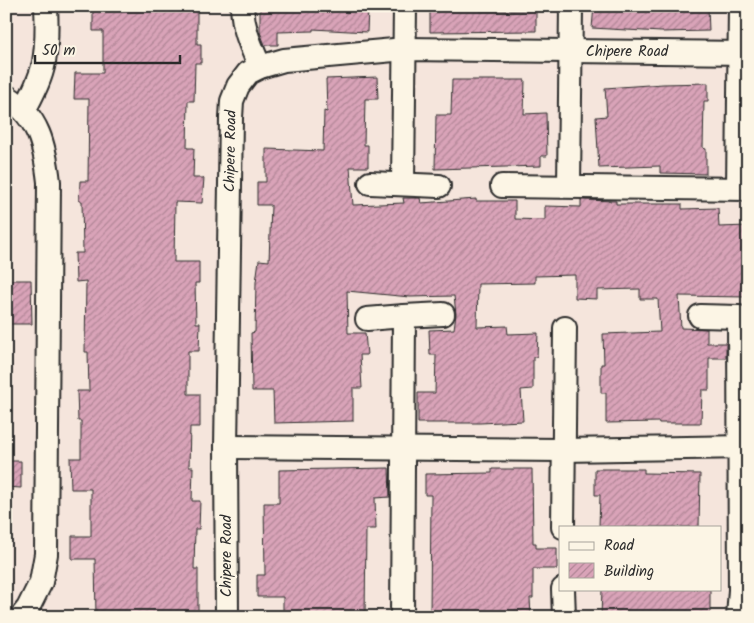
<svg xmlns="http://www.w3.org/2000/svg" width="754" height="623" viewBox="0 0 754 623" font-family="Kalam,sans-serif">
	<defs>
		<pattern id="building-hatch" width="6" height="6" patternUnits="userSpaceOnUse" patternTransform="scale(1.25)"><rect width="6" height="6" fill="#d9a3b8"/><path d="M-1 1l2-2M0 6l6-6M5 7l2-2" fill="none" stroke="#b08596"/></pattern>
	</defs>
	<rect width="100%" height="100%" fill="#f5e5dc"/>
	<filter id="ink" filterUnits="userSpaceOnUse"><feTurbulence type="fractalNoise" baseFrequency=".02" numOctaves="2"/><feDisplacementMap in="SourceGraphic" scale="10" xChannelSelector="R" yChannelSelector="G"/><feConvolveMatrix kernelMatrix="1 2 1 2 8 2 1 2 1" color-interpolation-filters="sRGB"/></filter>
	<g filter="url(#ink)">
		<!-- building -->
		<g fill="url(#building-hatch)" stroke="#2b2b2b">
			<path d="M260,6H307L368,9L367,32L313,29V31L278,32V45H265L260,32Z"/>
			<path d="M594,6H646V9L708,7L709,31L661,32L592,28Z"/>
			<path d="M93,7H134V10H197V44H201V63H195L194,101H188L187,148H194L193,178H204L202,203L175,202L174,262H199V283H195L196,323H200L199,351H188V394H200V427H190L189,467H193L192,501H200L199,529H195L194,569H198V617H96L95,559H72V536H91V489H71L70,458H81V421H78L77,391H89L88,352H85L86,281L76,282L75,253H83L82,201H79L80,181H88L89,99H74L75,73H103V31H93Z"/>
			<path d="M480,8V11L536,10V31L430,32V9Z"/>
			<path d="M377,77L378,99H365L364,145H368V167H350L353,205L404,203L403,198H420L421,203L476,199V201H515V219L545,220V206L581,207V200L616,201V204H682V209L718,208L719,227L748,226V297L679,296L681,328L707,329V343H726V358H709V390H702L701,423H659V422L606,423V393H601V364H604L603,334L660,332L658,299H640V289L597,290V299L575,298V275L535,276V283L478,284L477,327L507,326L508,334L538,333L537,357H533V389L521,390L523,421L480,423H418V393H435L436,355H430L429,330L454,329L456,314L454,296L410,297L347,291L348,333H365L367,355H360L362,388H353V421L274,423L273,391H252L251,333L255,332L256,282L259,260L269,261L271,205H257V182H266V149L323,151L324,111L327,112L326,79Z"/>
			<path d="M452,80H525L524,114L546,113L547,156H541V166L435,169L436,115H451Z"/>
			<path d="M708,83V101H704L703,148L706,149V174L660,173V166L599,168L596,117L607,116L605,88L663,84Z"/>
			<path d="M6,280H31L32,324H6Z"/>
			<path d="M6,461H21V488L6,487Z"/>
			<path d="M389,468L390,497L375,498L376,529H366L365,617H283V597H257V575H265L264,503H279V470Z"/>
			<path d="M492,469H532L533,543H536V548H557V569H533V598H530L531,617H430L431,495H425V474L492,473Z"/>
			<path d="M595,469H644V473L700,474L699,527H599L600,495H595Z"/>
			<path d="M602,589H710V617H601Z"/>
		</g>
		<g fill="none" stroke-linecap="round" stroke-linejoin="round">
			<!-- street casing -->
			<g stroke="#2b2b2b" stroke-width="26">
				<g id="street">
					<path d="M242,6C243,30 251,46 260,67"/>
					<path d="M6,96C39,116 45,147 49,182L46,554L41,582L28,608L21,617"/>
					<path d="M24,111C32,95 41,79 44,62C47,44 47,25 46,6"/>
					<path d="M370,183L439,186"/>
					<path d="M403,183L405,6"/>
					<path d="M502,186L748,189"/>
					<path d="M569,186L571,6"/>
					<path d="M738,188L740,6"/>
					<path d="M404,316L443,314"/>
					<path d="M700,316L739,317L740,590L738,617"/>
					<path d="M367,319L404,316L402,617"/>
					<path d="M226,447L563,450L748,447"/>
					<path d="M563,527L565,328"/>
					<path d="M563,589L564,617"/>
					<path d="M227,617L226,447L231,118L232,101L238,86L248,73L260,67L284,60L405,49L748,53"/>
				</g>
			</g>
			<!-- street -->
			<use href="#street" stroke="#fcf5e5" stroke-width="22"/>
		</g>
	</g>
	<g text-anchor="middle" dominant-baseline="central" stroke-width="4.5" stroke-linejoin="round" paint-order="stroke">
		<!-- street labels -->
		<g font-size="15" fill="#2b2b2b" stroke="#fcf5e5">
			<text x="627" y="52">Chipere Road</text>
			<text transform="translate(231 151) rotate(-89)">Chipere Road</text>
			<text transform="translate(227 556) rotate(-90)">Chipere Road</text>
		</g>
	</g>
	<!-- margin -->
	<rect width="754" height="623" fill="none" stroke="#fcf5e5" stroke-width="25"/>
	<rect x="12" y="12" width="729" height="598" fill="none" stroke="#2b2b2b" stroke-width="2" filter="url(#ink)"/>
	<!-- legend -->
	<rect x="559" y="526" width="162" height="65" fill="#fcf5e5" stroke="#a8a49b"/>
	<rect x="569" y="542" width="25" height="8" fill="#fcf5e5" stroke="#a8a49b"/>
	<text x="604" y="550" font-size="15" fill="#2b2b2b">Road</text>
	<rect x="569" y="563" width="25" height="15" fill="url(#building-hatch)" stroke="#a8a49b"/>
	<text x="604" y="576" font-size="15" fill="#2b2b2b">Building</text>
	<!-- scale -->
	<path d="M35 55v8h145v-8" fill="none" stroke="#2b2b2b" stroke-width="2.5"/>
	<text x="42" y="55" font-size="15" fill="#2b2b2b" stroke="#fcf5e5" stroke-width="4" paint-order="stroke">50 m</text>
</svg>
